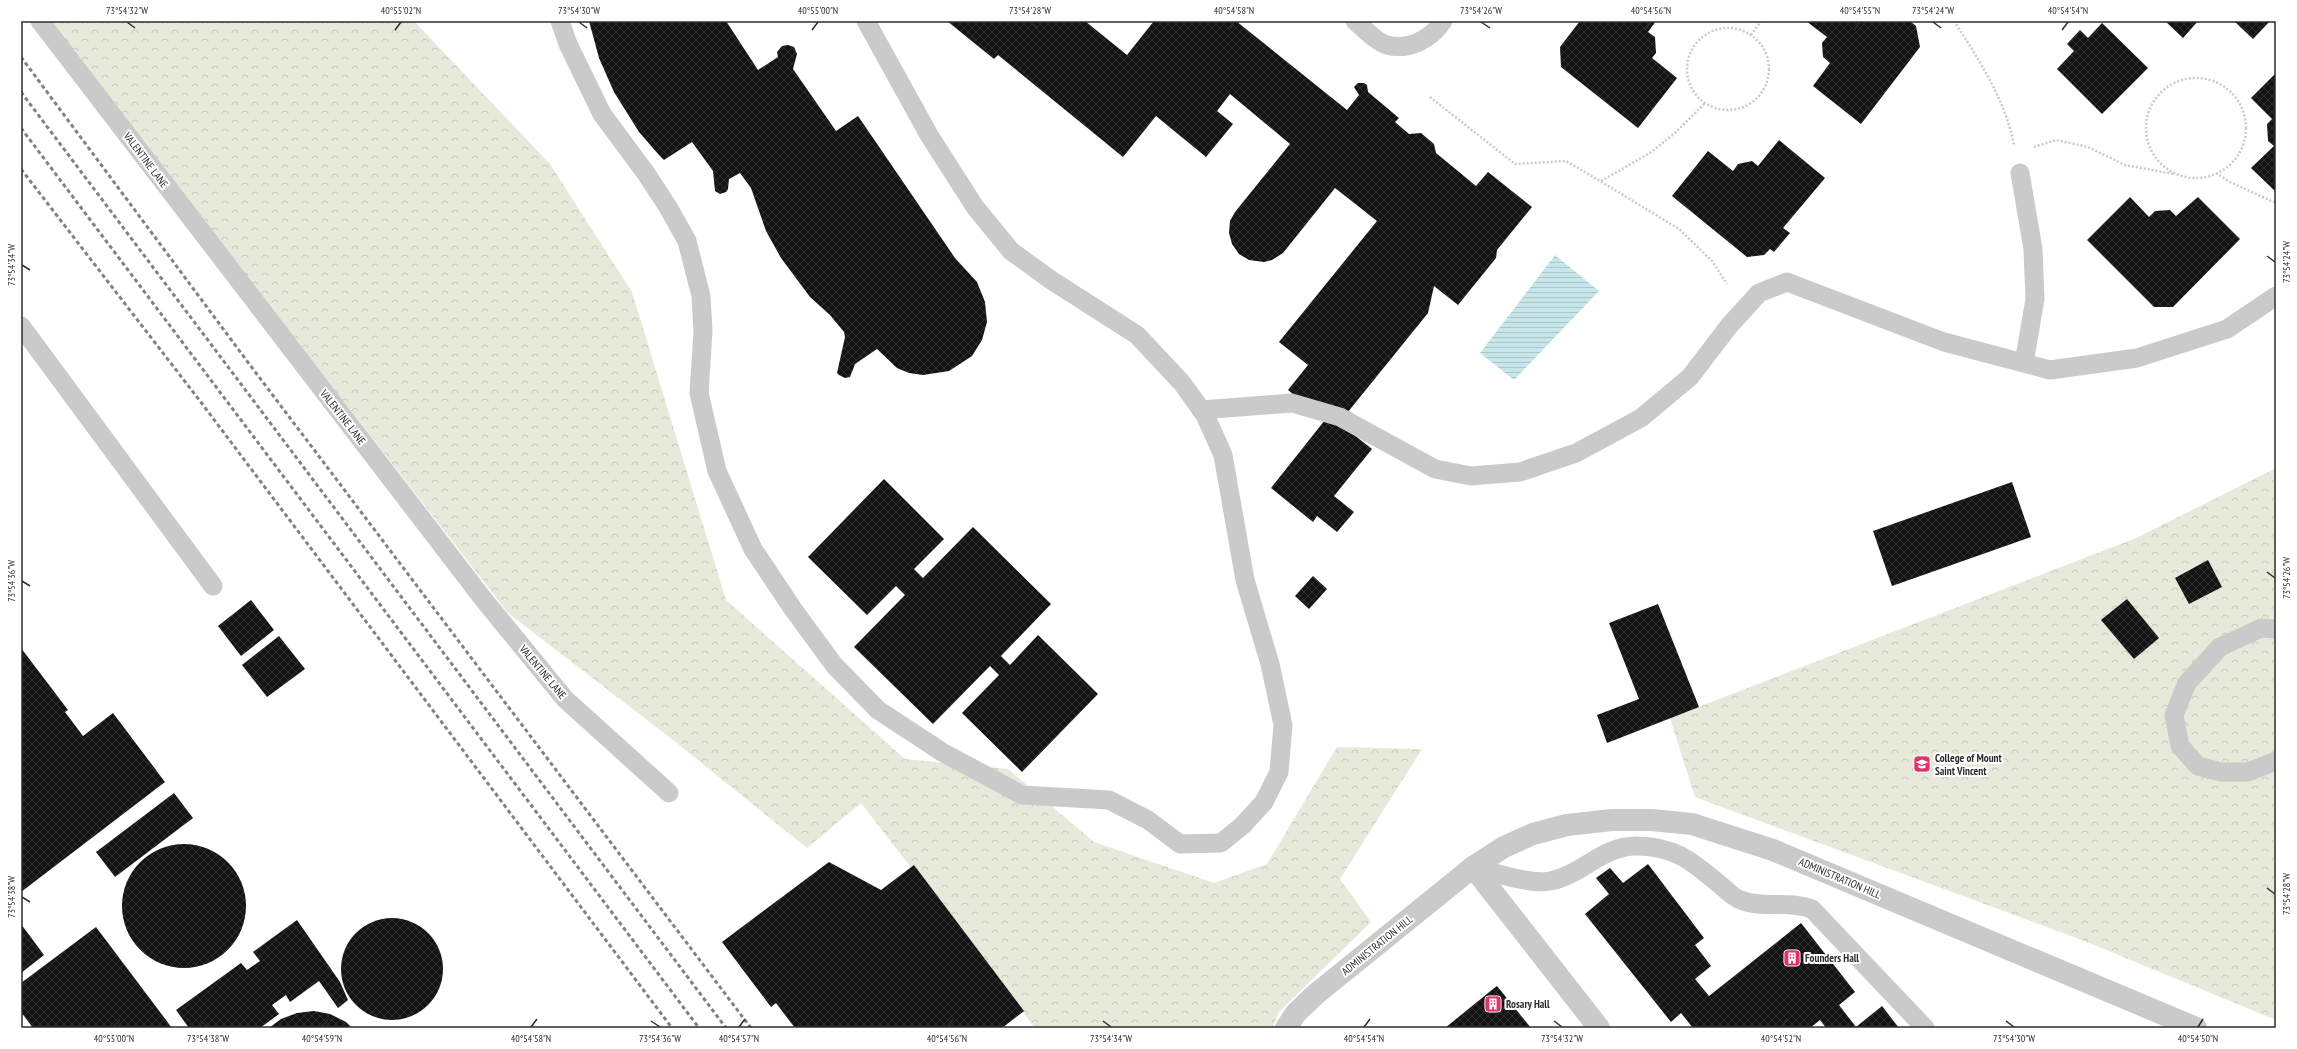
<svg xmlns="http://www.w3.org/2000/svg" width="2297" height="1049" viewBox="0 0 2297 1049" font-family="'PT Sans Narrow',sans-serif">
	<defs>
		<pattern id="forest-crowns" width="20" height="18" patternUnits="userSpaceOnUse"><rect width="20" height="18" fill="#e7eada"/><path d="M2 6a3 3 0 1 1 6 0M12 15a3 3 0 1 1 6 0" fill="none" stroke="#c6c9bb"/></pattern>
		<pattern id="water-rules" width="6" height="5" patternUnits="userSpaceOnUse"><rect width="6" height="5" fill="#c7e6ea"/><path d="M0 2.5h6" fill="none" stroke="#abc6c9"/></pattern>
		<pattern id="building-cross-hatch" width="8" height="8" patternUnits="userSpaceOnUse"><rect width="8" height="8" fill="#141414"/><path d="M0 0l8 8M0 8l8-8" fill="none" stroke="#2e2e2e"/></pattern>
	</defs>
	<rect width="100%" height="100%" fill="#fff"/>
	<!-- forest -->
	<g fill="url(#forest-crowns)">
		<path d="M49,21H414L550,164L632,292L726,600L905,759L1008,769L1094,842L1214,883L1267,864L1337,747L1422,749L1340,879L1371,922L1278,1013L1273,1028H1035L861,803L807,848L673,740L508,613Z"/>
		<path d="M2276,468V1020L2082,940L1695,797L1670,718L2136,538Z"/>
	</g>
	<!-- water -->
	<path fill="url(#water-rules)" d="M1555,255L1599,291L1514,380L1480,353Z"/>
	<!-- building -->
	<g fill="url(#building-cross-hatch)">
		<path d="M589,21H726L758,70L778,57L777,52L782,46L788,45L794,47L797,54L793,69L836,131L858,116L955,258L977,282L985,302L987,322L982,340L972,356L949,371L923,375L909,373L897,368L877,349L855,364L850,377L845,378L839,375L837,373L845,337L844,332L830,315L810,297L781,258L766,231L751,188L740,173L729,179L728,189L726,192L720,194L715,191L713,171L692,142L664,160L659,155L639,132L614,92L599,58Z"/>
		<path d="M947,21H1085L1127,55L1154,21H1236L1347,110L1359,95L1354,87L1358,83H1364L1367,85L1368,92L1399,118L1395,122L1409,134L1421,133L1434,144L1436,153L1476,186L1488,172L1532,207L1497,250L1496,258L1458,305L1434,286L1428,313L1339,423L1372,449L1334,496L1354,512L1337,532L1317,516L1313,522L1271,488L1325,420L1288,390L1308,365L1279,342L1377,221L1335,188L1283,253L1272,260L1264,262L1249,260L1239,254L1232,244L1229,233L1230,221L1235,212L1290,144L1230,94L1217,111L1233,124L1206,157L1156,116L1123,157L998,55L994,59Z"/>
		<path d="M1580,21H1656L1648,32L1655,37L1656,53L1652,58L1677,78L1638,128L1561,67L1560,47Z"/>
		<path d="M1806,21H1910L1916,26L1920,47L1861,124L1813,86L1830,63L1823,57L1822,43L1827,37Z"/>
		<path d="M2165,21H2198L2183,38Z"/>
		<path d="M2234,21H2270L2253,39Z"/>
		<path d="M2102,23L2148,68L2102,114L2057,69L2074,51L2067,44L2080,30L2088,38Z"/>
		<path d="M2276,73V192L2251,168L2274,146L2268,141L2267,124L2272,119L2251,98Z"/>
		<path d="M1779,140L1825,178L1783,228L1790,233L1774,252L1770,249L1764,255L1747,257L1672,196L1708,151L1733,171L1738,164L1752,161L1758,166Z"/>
		<path d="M2130,197L2149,217L2155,211L2170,210L2176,216L2198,197L2240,239L2173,307H2154L2087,240Z"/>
		<path d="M884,479L944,539L914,569L923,578L973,527L1051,604L1001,656L1010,665L1038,635L1098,694L1022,772L962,713L999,675L990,666L933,724L854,647L905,595L896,586L867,615L808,557Z"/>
		<path d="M2012,482L2031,537L1892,586L1873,531Z"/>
		<path d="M2208,560L2222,587L2189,604L2175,578Z"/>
		<path d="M1313,576L1327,589L1309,609L1295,596Z"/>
		<path d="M2127,599L2159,638L2134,659L2101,620Z"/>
		<path d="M251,600L274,630L241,656L218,626Z"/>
		<path d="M1658,604L1699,707L1607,743L1597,715L1639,699L1609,623Z"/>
		<path d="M279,636L305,669L267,697L242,665Z"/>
		<path d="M21,648L68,710L65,712L83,736L113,713L165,782L21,892Z"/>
		<path d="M174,793L193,818L115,877L96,852Z"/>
		<circle cx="184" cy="906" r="62"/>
		<path d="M829,862L881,890L914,865L1024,1011L1002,1028H795L776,1003L771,1007L722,942Z"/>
		<path d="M1648,864L1704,938L1695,945L1711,966L1695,979L1709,996L1801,923L1855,992L1839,1005L1856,1027L1882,1006L1899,1028H1826L1820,1020L1810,1028H1693L1681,1013L1671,1022L1585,914L1609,894L1596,878L1610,868L1623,883Z"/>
		<circle cx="392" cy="969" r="51"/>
		<path d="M297,920L340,982L348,1000L338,1008L319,981L290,1002L286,995L272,1005L279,1014L260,1028H189L176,1010L241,963L247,970L260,961L253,952Z"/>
		<path d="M21,924L44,955L21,973Z"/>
		<path d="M96,927L172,1028H33L21,1012V983Z"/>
		<path d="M1497,986L1531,1028H1445L1493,989Z"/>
		<path d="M314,1011L330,1014L346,1022L352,1028H269L281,1019L297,1013Z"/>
	</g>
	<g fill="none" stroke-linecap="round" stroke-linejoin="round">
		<!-- path -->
		<g stroke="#cacaca" stroke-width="2.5" stroke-dasharray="2 2" stroke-linecap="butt">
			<path d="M1954,21C1979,60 2005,99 2014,145"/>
			<circle cx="1728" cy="69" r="41"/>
			<path d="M1751,35L1761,21"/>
			<circle cx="2196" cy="128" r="50"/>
			<path d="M1430,97L1515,164L1566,161L1600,181L1679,229L1712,261L1727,284"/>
			<path d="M2034,147L2056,140L2088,147L2125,165L2174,174"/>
			<path d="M2216,173L2230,182L2276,203"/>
			<path d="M1601,181L1650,153L1675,133L1705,103"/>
		</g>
		<!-- service -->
		<g stroke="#cacaca" stroke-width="19">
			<path d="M40,21L484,600L565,699L669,793"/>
			<path d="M560,21L568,44L602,114L645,172L668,207L687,241L701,296L703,331L699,393L717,471L753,549L793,609L834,665L878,710L942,752L1022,795L1109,800L1148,820L1180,844L1221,843L1243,825L1264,802L1279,772L1283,725L1270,664L1245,580L1223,455L1205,415L1182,383L1137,335L1051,280L1011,251L975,207L929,135L866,21"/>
			<path d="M1355,21C1362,27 1378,43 1387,45C1409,51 1431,39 1443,21"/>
			<path d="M2020,173L2033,249L2035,299L2024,363"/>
			<path d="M21,326L213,586"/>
			<path d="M1201,410L1292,403L1340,417L1435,469L1471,476L1520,472L1576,453L1641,418L1690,377L1729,326L1759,293L1787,282L1944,342L2050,370L2137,358L2227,329L2276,296"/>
			<path d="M2276,629L2261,628L2220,647L2187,683L2174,715L2180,746L2198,766L2221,772H2248L2276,761"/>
			<path d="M1473,867C1494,872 1529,885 1550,881C1582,875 1602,846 1636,846C1674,846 1692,861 1719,884C1726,889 1733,898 1741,900C1762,909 1788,900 1812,909L1925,1028"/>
		</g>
		<!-- minor -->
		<g stroke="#cacaca" stroke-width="22">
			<path d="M1473,867L1599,1028"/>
			<path d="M1286,1028L1296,1013L1316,994L1473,867L1504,847L1533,834L1567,825L1612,820H1651L1692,824L1773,850L2196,1028"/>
		</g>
		<!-- rail -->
		<g stroke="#828282" stroke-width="3" stroke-dasharray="4 3" stroke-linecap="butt">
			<path d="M21,57L250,365L751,1028"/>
			<path d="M21,92L726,1028"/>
			<path d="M21,128L699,1028"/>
			<path d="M21,169L200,401L672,1028"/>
		</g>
	</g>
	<!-- ticks -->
	<path fill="none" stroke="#2d2d2d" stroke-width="1.5" d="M127,22L135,28M579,22L587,28M1030,22L1038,28M1481,22L1490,28M1933,22L1941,28M395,30L401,22M812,30L818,22M1229,30L1234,22M1645,30L1651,22M1854,30L1860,22M2062,30L2068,22M2267,256L2275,262M22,265L30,270M2267,572L2275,578M22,581L30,586M2267,888L2275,894M22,897L30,902M200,1021L208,1027M651,1021L660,1027M1103,1021L1111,1027M1554,1021L1562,1027M2006,1021L2014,1027M114,1027L120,1019M322,1027L328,1019M531,1027L537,1019M739,1027L745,1019M947,1027L953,1019M1364,1027L1370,1019M1781,1027L1787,1019M2198,1027L2203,1019"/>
	<!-- icons -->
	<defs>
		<g id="university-square" transform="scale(0.9)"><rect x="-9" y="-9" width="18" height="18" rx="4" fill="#e0336e" stroke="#fff"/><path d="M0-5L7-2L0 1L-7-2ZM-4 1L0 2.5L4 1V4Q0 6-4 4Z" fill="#fff"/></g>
		<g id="building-square" transform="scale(0.9)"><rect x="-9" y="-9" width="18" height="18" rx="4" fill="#e0336e" stroke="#fff"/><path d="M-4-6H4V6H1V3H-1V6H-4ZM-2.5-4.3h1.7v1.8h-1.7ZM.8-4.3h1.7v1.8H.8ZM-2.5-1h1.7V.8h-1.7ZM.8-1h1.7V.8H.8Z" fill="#fff"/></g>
	</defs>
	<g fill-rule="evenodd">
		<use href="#university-square" x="1922" y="764"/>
		<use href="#building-square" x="1792" y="958"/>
		<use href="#building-square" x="1493" y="1004"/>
	</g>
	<g text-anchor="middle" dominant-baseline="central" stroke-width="4" stroke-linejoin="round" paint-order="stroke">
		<!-- street labels -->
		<g font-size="11" fill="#2d2d2d" stroke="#fff">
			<text transform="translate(146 160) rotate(53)">VALENTINE LANE</text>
			<text transform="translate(343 417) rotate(52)">VALENTINE LANE</text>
			<text transform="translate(543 672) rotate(50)">VALENTINE LANE</text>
			<text transform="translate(1840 878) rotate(23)">ADMINISTRATION HILL</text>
			<text transform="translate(1377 945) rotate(-39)">ADMINISTRATION HILL</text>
		</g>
		<!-- poi labels -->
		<g font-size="11" font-weight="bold" fill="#2d2d2d" stroke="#fff" text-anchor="start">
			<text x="1935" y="758">College of Mount<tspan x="1935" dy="13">Saint Vincent</tspan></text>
			<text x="1805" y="958">Founders Hall</text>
			<text x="1506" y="1004">Rosary Hall</text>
		</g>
	</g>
	<!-- border -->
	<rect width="2297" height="1049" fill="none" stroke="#ffffff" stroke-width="44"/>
	<rect x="22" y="22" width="2253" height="1005" fill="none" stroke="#2d2d2d" stroke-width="1.5"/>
	<g font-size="10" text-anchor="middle" fill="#2d2d2d">
		<text x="127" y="14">73°54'32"W</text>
		<text x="401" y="14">40°55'02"N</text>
		<text x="579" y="14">73°54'30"W</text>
		<text x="818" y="14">40°55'00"N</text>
		<text x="1030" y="14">73°54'28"W</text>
		<text x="1234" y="14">40°54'58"N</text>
		<text x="1481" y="14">73°54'26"W</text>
		<text x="1651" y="14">40°54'56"N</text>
		<text x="1860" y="14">40°54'55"N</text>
		<text x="1933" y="14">73°54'24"W</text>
		<text x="2068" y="14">40°54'54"N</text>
		<text transform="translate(2286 262) rotate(-90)" y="4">73°54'24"W</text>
		<text transform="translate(11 265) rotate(-90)" y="4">73°54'34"W</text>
		<text transform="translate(2286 578) rotate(-90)" y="4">73°54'26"W</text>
		<text transform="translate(11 581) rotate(-90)" y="4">73°54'36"W</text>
		<text transform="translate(2286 894) rotate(-90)" y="4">73°54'28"W</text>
		<text transform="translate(11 897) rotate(-90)" y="4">73°54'38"W</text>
		<text x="114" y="1042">40°55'00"N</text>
		<text x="208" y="1042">73°54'38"W</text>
		<text x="322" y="1042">40°54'59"N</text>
		<text x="531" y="1042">40°54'58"N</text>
		<text x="660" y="1042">73°54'36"W</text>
		<text x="739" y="1042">40°54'57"N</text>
		<text x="947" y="1042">40°54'56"N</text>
		<text x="1111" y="1042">73°54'34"W</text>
		<text x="1364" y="1042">40°54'54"N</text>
		<text x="1562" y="1042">73°54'32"W</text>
		<text x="1781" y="1042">40°54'52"N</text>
		<text x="2014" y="1042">73°54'30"W</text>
		<text x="2198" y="1042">40°54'50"N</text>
	</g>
</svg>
